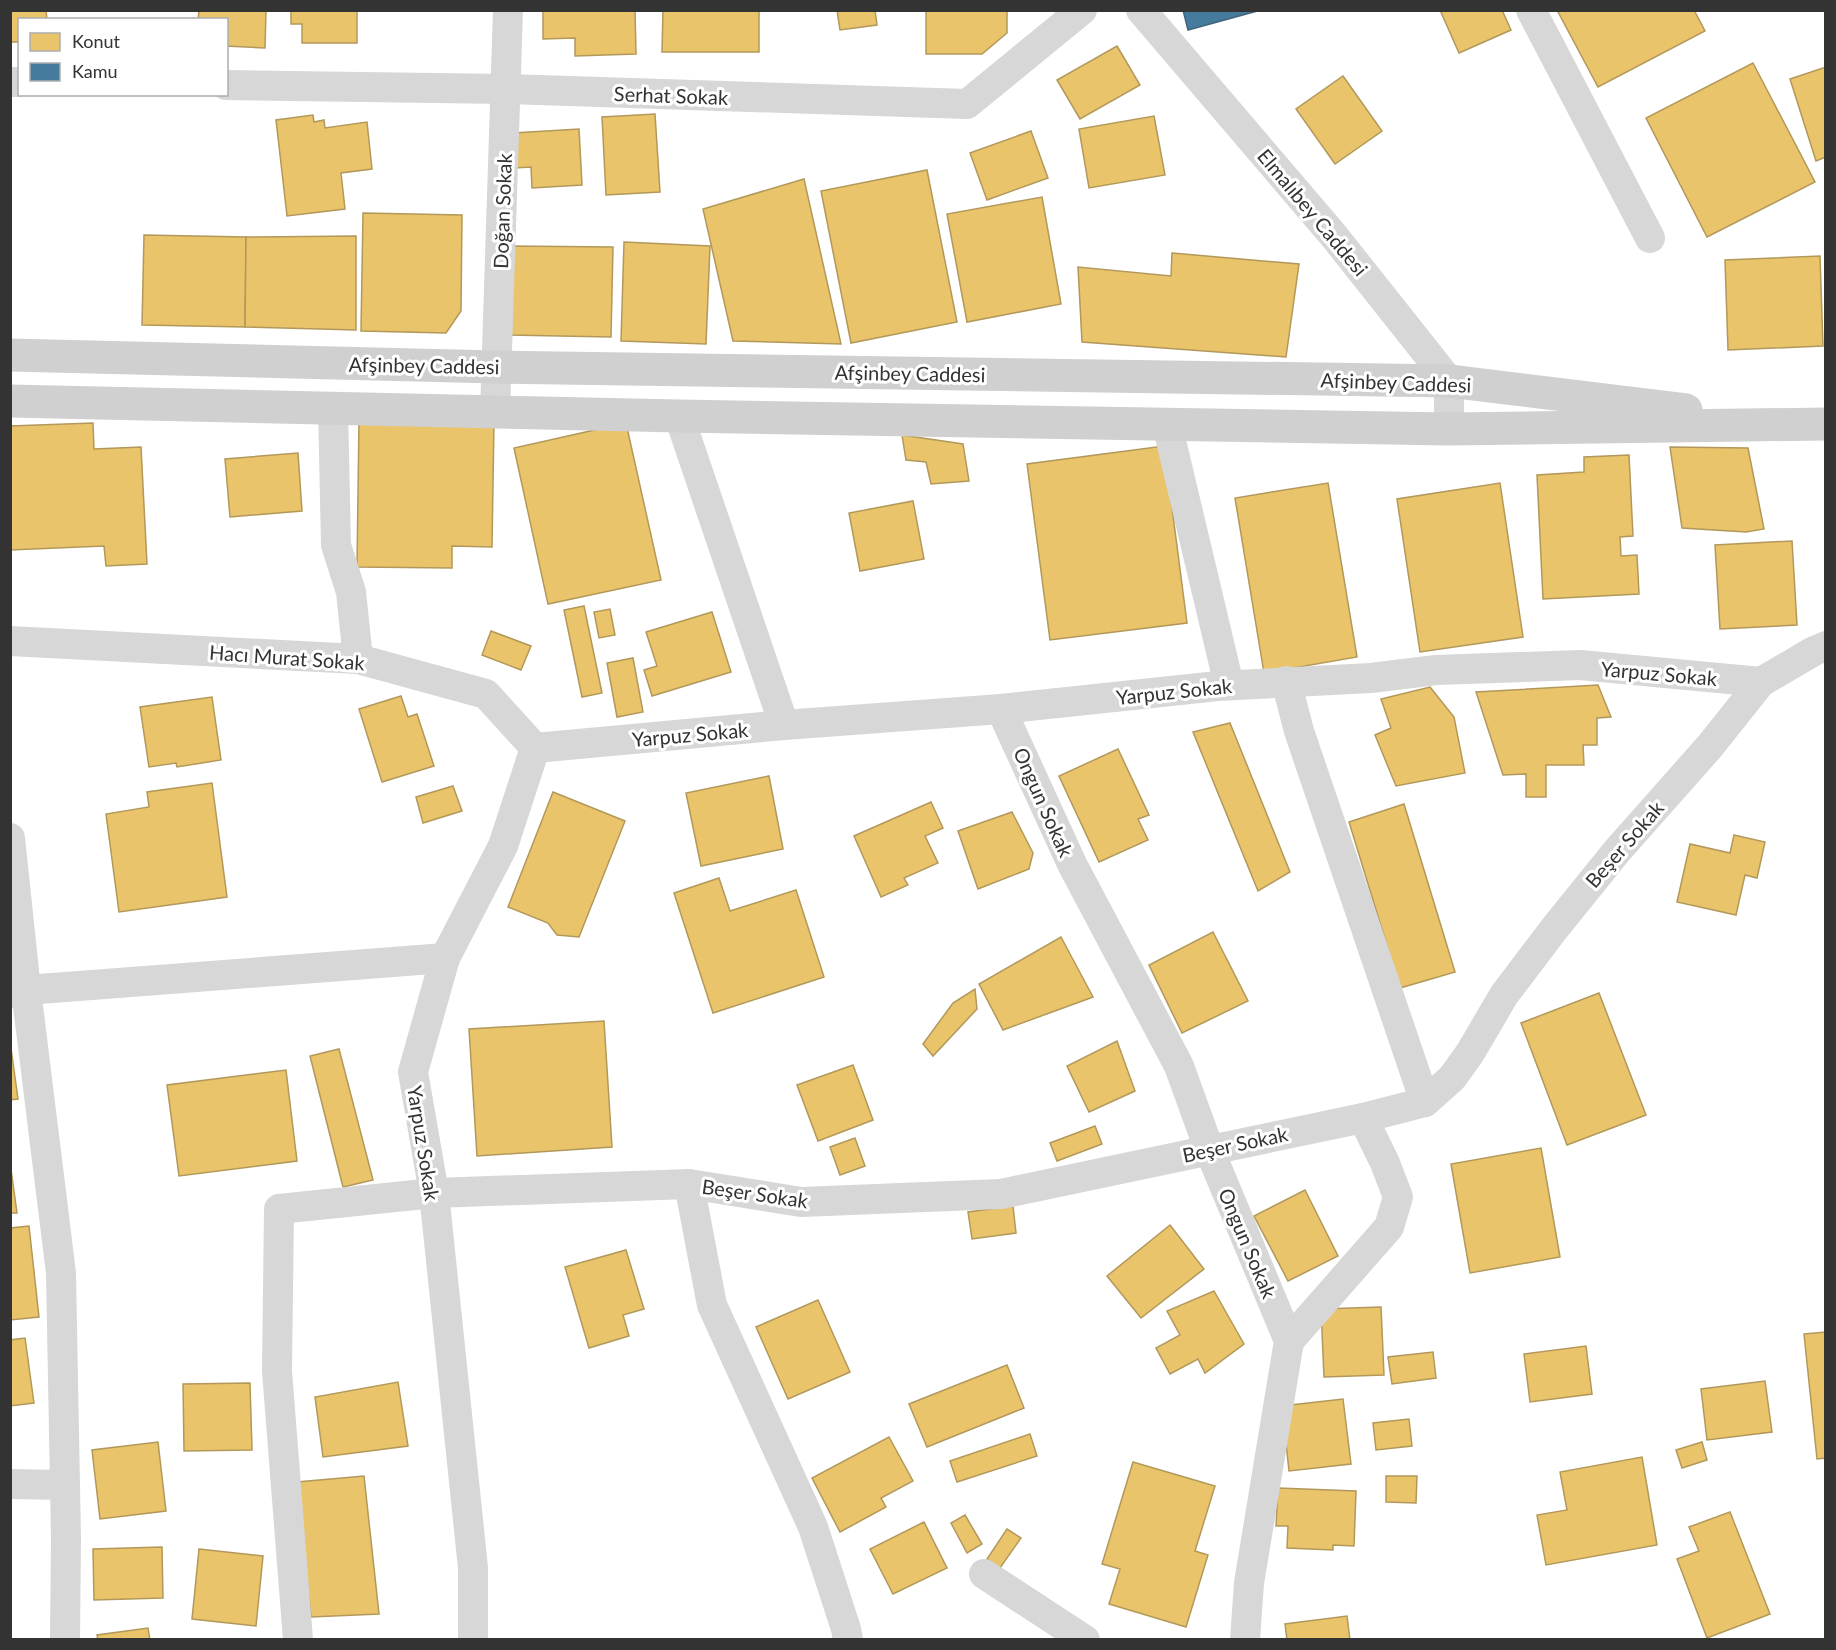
<svg xmlns="http://www.w3.org/2000/svg" width="1836" height="1650" viewBox="0 0 1836 1650" font-family="Lato,sans-serif">
	<rect width="100%" height="100%" fill="#fff"/>
	<!-- homes -->
	<g fill="#e9c46a" stroke="#b2985a" stroke-width="1.5">
		<path d="M10,10H46L47,20H20V42H10Z"/>
		<path d="M199,10H266L265,48L226,46V20H198Z"/>
		<path d="M291,10H357V43H302V24H291Z"/>
		<path d="M543,10H635L636,54L575,56V38L543,39Z"/>
		<path d="M663,10H759V52H662Z"/>
		<path d="M837,10H875L877,25L840,30Z"/>
		<path d="M926,10H1007V33L982,54H926Z"/>
		<path d="M1440,10H1502L1511,30L1459,53Z"/>
		<path d="M1557,10H1694L1705,31L1598,87Z"/>
		<path d="M1117,46L1140,85L1080,119L1057,80Z"/>
		<path d="M1753,63L1815,182L1707,237L1646,118Z"/>
		<path d="M1826,67V157L1816,161L1790,79Z"/>
		<path d="M1343,76L1382,131L1335,164L1296,109Z"/>
		<path d="M655,114L660,192L606,195L602,117Z"/>
		<path d="M313,115L314,122L324,120L325,128L367,122L372,169L341,173L345,209L287,216L276,120Z"/>
		<path d="M1154,116L1165,175L1089,188L1079,129Z"/>
		<path d="M579,129L582,185L532,188L531,167L515,168L513,133Z"/>
		<path d="M1031,131L1048,178L987,200L970,153Z"/>
		<path d="M927,170L957,322L851,343L821,191Z"/>
		<path d="M804,179L841,344L733,341L703,209Z"/>
		<path d="M1042,197L1061,304L967,322L947,214Z"/>
		<path d="M363,213L462,215L461,311L446,333L361,331Z"/>
		<path d="M144,235L246,237L245,327L142,325Z"/>
		<path d="M356,236V330L245,327L246,237Z"/>
		<path d="M624,242L710,246L706,344L621,341Z"/>
		<path d="M510,246L613,247L611,337L508,335Z"/>
		<path d="M1172,253L1299,264L1286,357L1082,342L1078,267L1171,276Z"/>
		<path d="M1820,256L1823,346L1728,350L1725,260Z"/>
		<path d="M359,419L494,421L492,547L452,546V568L357,567Z"/>
		<path d="M93,423L94,449L141,447L147,564L106,566L104,546L10,550V426Z"/>
		<path d="M626,423L661,580L548,604L514,448Z"/>
		<path d="M902,435L963,444L969,481L931,484L926,462L906,460Z"/>
		<path d="M1164,446L1187,623L1050,640L1027,464Z"/>
		<path d="M1670,447L1748,448L1764,529L1746,532L1682,528Z"/>
		<path d="M298,453L302,511L230,517L225,459Z"/>
		<path d="M1629,455L1633,536L1620,537L1621,556L1637,555L1639,594L1543,599L1537,475L1584,472V457Z"/>
		<path d="M1328,483L1357,657L1264,673L1235,498Z"/>
		<path d="M1500,483L1523,637L1420,652L1397,499Z"/>
		<path d="M913,501L924,559L860,571L849,513Z"/>
		<path d="M1792,541L1797,625L1720,629L1715,545Z"/>
		<path d="M584,606L602,693L582,697L564,610Z"/>
		<path d="M610,609L615,635L599,638L594,612Z"/>
		<path d="M712,612L731,672L652,696L644,670L657,666L646,632Z"/>
		<path d="M491,631L531,646L521,670L482,655Z"/>
		<path d="M633,658L643,712L617,717L607,663Z"/>
		<path d="M1598,685L1611,717L1597,718V745H1583L1584,765H1546V797H1526V774L1503,775L1476,692Z"/>
		<path d="M1430,687L1454,717L1465,773L1396,786L1375,735L1391,728L1381,699Z"/>
		<path d="M401,696L408,717L417,714L434,766L382,782L359,709Z"/>
		<path d="M212,697L221,760L177,767L176,763L149,767L140,707Z"/>
		<path d="M1230,723L1290,872L1258,891L1193,732Z"/>
		<path d="M1118,749L1149,815L1138,819L1148,840L1099,862L1059,776Z"/>
		<path d="M769,776L783,849L701,866L686,793Z"/>
		<path d="M212,783L227,897L119,912L106,814L149,807L147,792Z"/>
		<path d="M453,786L462,811L423,823L416,797Z"/>
		<path d="M553,792L625,821L579,937L557,935L548,923L508,907Z"/>
		<path d="M931,802L943,828L925,836L938,863L904,878L908,885L881,897L854,836Z"/>
		<path d="M1404,804L1455,972L1400,988L1349,822Z"/>
		<path d="M1012,812L1033,853L1029,869L978,889L958,831Z"/>
		<path d="M1734,835L1765,842L1757,878L1745,875L1736,915L1677,902L1690,844L1730,853Z"/>
		<path d="M719,878L730,911L796,890L824,977L713,1013L674,893Z"/>
		<path d="M1213,932L1248,1001L1182,1033L1149,965Z"/>
		<path d="M1061,937L1093,997L1003,1030L979,984Z"/>
		<path d="M975,989L977,1009L933,1056L923,1044L953,1003Z"/>
		<path d="M1599,993L1646,1115L1567,1145L1521,1023Z"/>
		<path d="M604,1021L612,1147L477,1156L469,1029Z"/>
		<path d="M1117,1041L1135,1091L1089,1112L1067,1066Z"/>
		<path d="M11,1048L18,1099L10,1100V1048Z"/>
		<path d="M339,1049L373,1180L343,1187L310,1056Z"/>
		<path d="M853,1065L873,1120L818,1141L797,1085Z"/>
		<path d="M286,1070L297,1161L179,1176L167,1085Z"/>
		<path d="M1095,1126L1102,1144L1057,1161L1050,1143Z"/>
		<path d="M855,1138L865,1166L840,1175L830,1147Z"/>
		<path d="M1541,1148L1560,1257L1470,1273L1451,1164Z"/>
		<path d="M10,1162L17,1213H10Z"/>
		<path d="M1305,1190L1338,1256L1288,1281L1254,1216Z"/>
		<path d="M1013,1206L1016,1233L972,1239L968,1212Z"/>
		<path d="M1170,1225L1204,1269L1141,1318L1107,1276Z"/>
		<path d="M29,1226L39,1317L10,1320V1228Z"/>
		<path d="M626,1250L644,1309L623,1315L629,1336L589,1348L565,1267Z"/>
		<path d="M1214,1291L1244,1344L1205,1373L1198,1359L1170,1374L1156,1348L1180,1335L1167,1311Z"/>
		<path d="M818,1300L850,1372L788,1399L756,1327Z"/>
		<path d="M1381,1307L1384,1375L1324,1377L1321,1309Z"/>
		<path d="M1826,1332V1458L1817,1459L1804,1334Z"/>
		<path d="M25,1338L34,1403L10,1406V1340Z"/>
		<path d="M1586,1346L1592,1394L1530,1402L1524,1354Z"/>
		<path d="M1433,1352L1436,1378L1392,1384L1388,1357Z"/>
		<path d="M1007,1365L1024,1408L927,1447L909,1404Z"/>
		<path d="M1765,1381L1772,1432L1707,1440L1701,1389Z"/>
		<path d="M398,1382L408,1446L323,1457L315,1397Z"/>
		<path d="M250,1383L252,1450L184,1451L183,1384Z"/>
		<path d="M1343,1399L1351,1464L1289,1471L1282,1406Z"/>
		<path d="M1409,1419L1412,1446L1376,1450L1373,1423Z"/>
		<path d="M1030,1434L1037,1456L957,1482L950,1461Z"/>
		<path d="M889,1437L913,1481L881,1498L886,1507L840,1532L812,1478Z"/>
		<path d="M158,1442L166,1511L100,1519L92,1450Z"/>
		<path d="M1702,1442L1707,1460L1682,1468L1676,1450Z"/>
		<path d="M1642,1457L1657,1545L1546,1565L1537,1515L1567,1510L1560,1472Z"/>
		<path d="M1133,1462L1215,1486L1195,1551L1208,1555L1186,1627L1109,1604L1120,1569L1102,1564Z"/>
		<path d="M364,1476L379,1614L311,1617L297,1482Z"/>
		<path d="M1386,1476H1417L1416,1503L1386,1502Z"/>
		<path d="M1278,1488L1356,1491L1354,1546L1333,1545V1550L1287,1548L1288,1526H1276Z"/>
		<path d="M1730,1512L1770,1614L1707,1638L1677,1559L1699,1551L1689,1527Z"/>
		<path d="M965,1515L982,1544L967,1553L951,1523Z"/>
		<path d="M924,1522L947,1568L893,1594L870,1549Z"/>
		<path d="M1007,1529L1021,1538L1000,1568L987,1559Z"/>
		<path d="M162,1547L163,1598L94,1600L93,1549Z"/>
		<path d="M199,1549L263,1556L256,1626L192,1619Z"/>
		<path d="M1347,1616L1350,1640H1287L1285,1624Z"/>
		<path d="M148,1628L150,1640H98L97,1635Z"/>
	</g>
	<!-- public -->
	<path fill="#457b9d" stroke="#40657d" stroke-width="1.5" d="M1183,10H1261L1188,30Z"/>
	<g fill="none" stroke-linecap="round" stroke-linejoin="round">
		<!-- minor -->
		<g stroke="#d7d7d7" stroke-width="30">
			<path d="M1141,10L1334,236L1449,381V429"/>
			<path d="M1531,10L1650,238"/>
			<path d="M10,82H20"/>
			<path d="M226,85L507,89L967,104L1082,10"/>
			<path d="M333,408L336,545L351,592L358,659"/>
			<path d="M495,412L508,10"/>
			<path d="M679,416L784,725"/>
			<path d="M1167,424L1229,685"/>
			<path d="M10,641L358,659L486,694L535,748"/>
			<path d="M1286,681L1299,731L1425,1102"/>
			<path d="M1001,709L1072,864L1179,1066L1209,1149L1289,1341L1249,1583L1245,1640"/>
			<path d="M10,838L26,990L61,1273L66,1538L65,1640"/>
			<path d="M10,993L26,990L445,958"/>
			<path d="M689,1184L712,1305L813,1527L846,1629L848,1640"/>
			<path d="M1289,1341L1389,1227L1398,1197L1385,1163L1363,1118"/>
			<path d="M10,1484L65,1485"/>
			<path d="M984,1574L1085,1640"/>
			<path d="M298,1640L277,1371L279,1209L434,1193L689,1184L801,1202L1001,1194L1363,1118L1425,1102L1452,1078L1470,1053L1504,995L1554,929L1617,851L1710,746L1761,682L1814,651L1826,646"/>
			<path d="M473,1640V1568L434,1193L413,1072L445,958L503,846L535,748L784,725L1001,709L1218,686L1371,678L1436,670L1580,665L1761,682"/>
		</g>
		<!-- secondary -->
		<g stroke="#d0d0d0" stroke-width="33">
			<path d="M10,355L496,367L1449,381L1686,410"/>
			<path d="M10,401L679,416L1449,429L1826,424"/>
		</g>
	</g>
	<g text-anchor="middle" dominant-baseline="central" stroke-width="6" stroke-linejoin="round" paint-order="stroke">
		<!-- street labels -->
		<g font-size="20" fill="#333" stroke="#fff">
			<text transform="translate(671 95) rotate(2)">Serhat Sokak</text>
			<text transform="translate(502 211) rotate(-88)">Doğan Sokak</text>
			<text transform="translate(1313 212) rotate(50)">Elmalıbey Caddesi</text>
			<text transform="translate(424 365) rotate(1)">Afşinbey Caddesi</text>
			<text transform="translate(910 373) rotate(1)">Afşinbey Caddesi</text>
			<text transform="translate(1396 382) rotate(2)">Afşinbey Caddesi</text>
			<text transform="translate(287 657) rotate(4)">Hacı Murat Sokak</text>
			<text transform="translate(1659 673) rotate(5)">Yarpuz Sokak</text>
			<text transform="translate(1174 691) rotate(-6)">Yarpuz Sokak</text>
			<text transform="translate(690 734) rotate(-5)">Yarpuz Sokak</text>
			<text transform="translate(1044 802) rotate(66)">Ongun Sokak</text>
			<text transform="translate(1624 844) rotate(-49)">Beşer Sokak</text>
			<text transform="translate(424 1143) rotate(81)">Yarpuz Sokak</text>
			<text transform="translate(1235 1144) rotate(-12)">Beşer Sokak</text>
			<text transform="translate(755 1193) rotate(8)">Beşer Sokak</text>
			<text transform="translate(1248 1243) rotate(67)">Ongun Sokak</text>
		</g>
	</g>
	<!-- border -->
	<rect width="1836" height="1650" fill="none" stroke="#333333" stroke-width="24"/>
	<!-- legend -->
	<rect x="18" y="18" width="210" height="78" fill="#ffffff" stroke="#adadad" stroke-width="1.5"/>
	<rect x="30" y="33" width="30" height="18" fill="#e9c46a" stroke="#adadad" stroke-width="1.5"/>
	<text x="72" y="48" font-size="18" fill="#333333">Konut</text>
	<rect x="30" y="63" width="30" height="18" fill="#457b9d" stroke="#adadad" stroke-width="1.5"/>
	<text x="72" y="78" font-size="18" fill="#333333">Kamu</text>
</svg>
